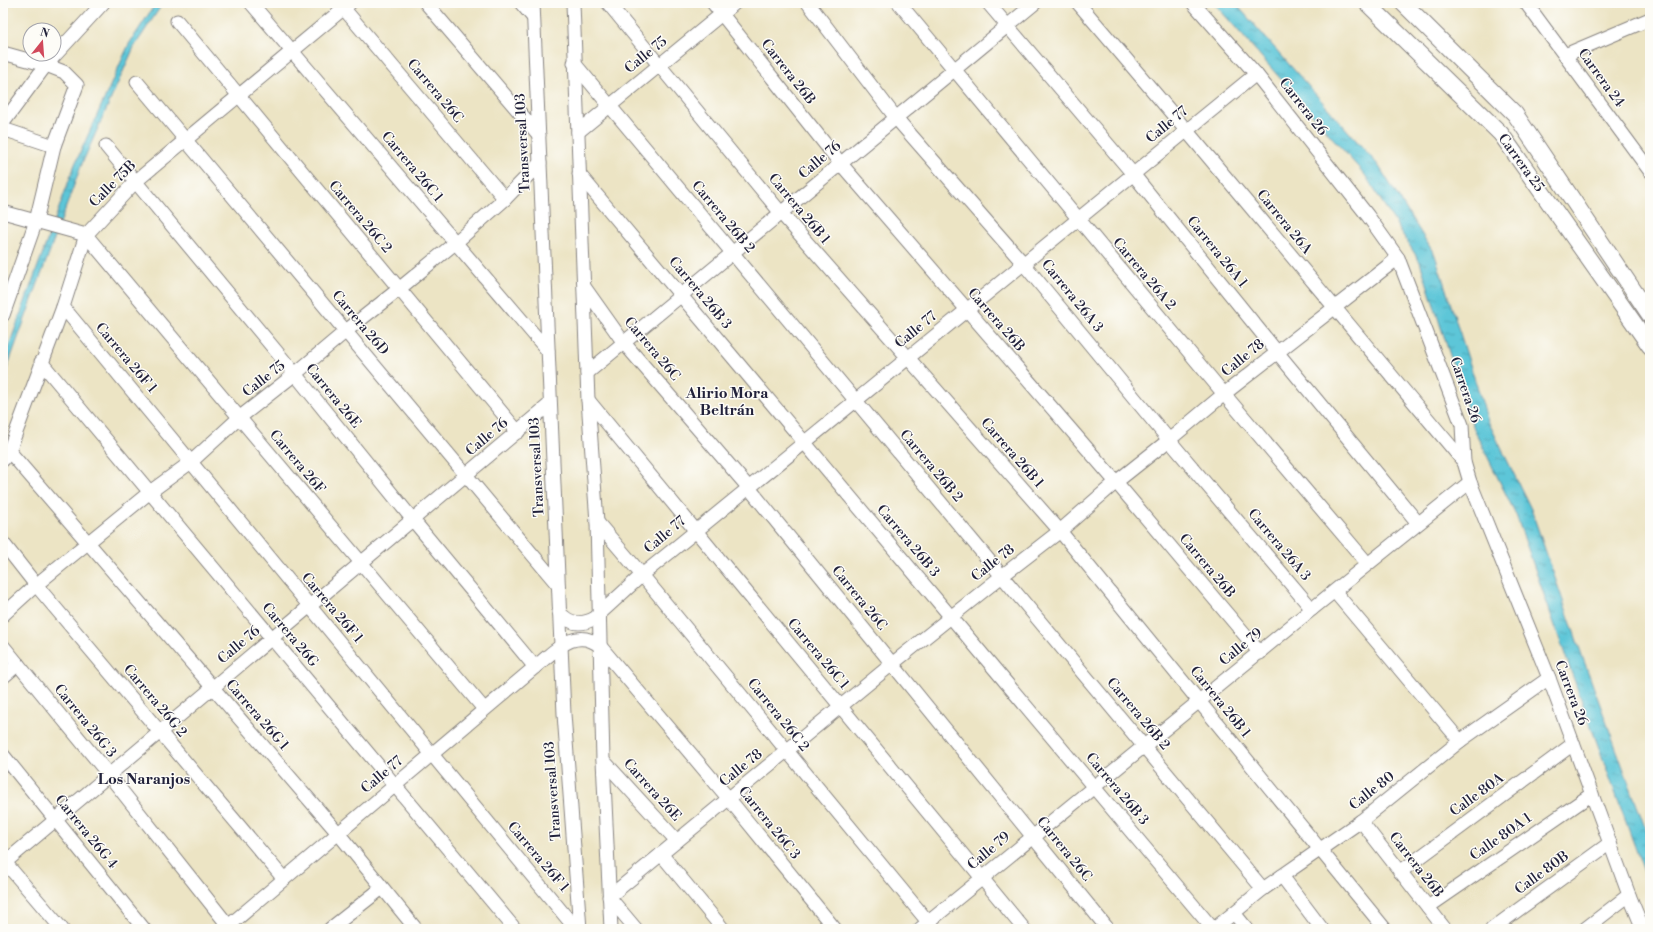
<svg xmlns="http://www.w3.org/2000/svg" width="1653" height="932" viewBox="0 0 1653 932" font-family="'Libre Bodoni',serif">
	<defs>
		<pattern id="water-ripples" width="26" height="14" patternUnits="userSpaceOnUse"><rect width="26" height="14" fill="#5dc6d8"/><path d="M2 4q2-2 4 0t4 0M15 11q2-2 4 0t4 0" fill="none" stroke="#4ca0b0"/></pattern>
	</defs>
	<rect width="100%" height="100%" fill="#fdfcf7"/>
	<filter id="ink" filterUnits="userSpaceOnUse"><feTurbulence type="fractalNoise" baseFrequency=".025" numOctaves="2"/><feDisplacementMap in="SourceGraphic" scale="8" xChannelSelector="R" yChannelSelector="G"/><feConvolveMatrix kernelMatrix="1 2 1 2 8 2 1 2 1" color-interpolation-filters="sRGB"/></filter>
	<filter id="wash" filterUnits="userSpaceOnUse"><feTurbulence type="fractalNoise" baseFrequency=".012" numOctaves="4" result="noise"/><feDisplacementMap in="SourceGraphic" scale="16" xChannelSelector="R" yChannelSelector="G"/><feGaussianBlur stdDeviation="0.9" result="paint"/><feColorMatrix in="noise" values="0 0 0 0 0 0 0 0 0 0 0 0 0 0 0 0 0 1.4 0 .05"/><feComposite in="paint" operator="in"/></filter>
	<g filter="url(#wash)">
		<rect width="100%" height="100%" fill="#ece4c4"/>
		<!-- water -->
		<g fill="url(#water-ripples)" stroke="#40748a">
			<path d="M156,3H163L134,47L81,166L3,379V362L75,164L129,44Z"/>
			<path d="M1214,3H1235L1378,165L1435,255L1488,421L1531,509L1584,661L1650,841V888L1569,666L1516,515L1473,427L1420,262L1365,175Z"/>
		</g>
	</g>
	<g filter="url(#ink)">
		<g fill="none" stroke-linecap="round" stroke-linejoin="round">
			<!-- minor casing -->
			<g stroke="#878380" stroke-width="15">
				<g id="minor">
					<path d="M251,3L548,351"/>
					<path d="M339,3L505,199"/>
					<path d="M426,3L539,135"/>
					<path d="M521,3L533,17"/>
					<path d="M533,3L564,714L580,929"/>
					<path d="M573,3L588,400L597,522L603,760L611,929"/>
					<path d="M608,3L781,213L1060,531L1385,929"/>
					<path d="M713,3L841,164L1116,482L1260,653"/>
					<path d="M808,3L896,118L1023,263L1169,440L1312,609"/>
					<path d="M899,3L1224,394L1367,563"/>
					<path d="M988,3L1133,174L1277,352L1418,523"/>
					<path d="M1078,3C1208,154 1335,309 1464,462"/>
					<path d="M1193,3L1256,74L1368,216L1398,258L1462,425L1464,462L1470,482L1549,678L1629,895L1643,929"/>
					<path d="M1526,3L1650,171"/>
					<path d="M177,21L518,432"/>
					<path d="M3,53L46,65L64,72L77,85L54,146L36,221L3,315"/>
					<path d="M1565,55L1650,19"/>
					<path d="M574,63L1263,889"/>
					<path d="M137,82L558,585"/>
					<path d="M3,123L46,65L103,3"/>
					<path d="M3,129L54,146"/>
					<path d="M578,132L735,3"/>
					<path d="M106,146L295,374L413,520L535,667"/>
					<path d="M579,174L1213,929"/>
					<path d="M3,212L86,235L484,709"/>
					<path d="M585,288L624,343L749,488L1108,929"/>
					<path d="M63,307L576,929"/>
					<path d="M41,362L515,929"/>
					<path d="M587,373L1035,3"/>
					<path d="M588,400L1024,929"/>
					<path d="M9,451L338,833L416,929"/>
					<path d="M3,460L9,451L63,307L86,235L135,182L350,3"/>
					<path d="M597,522L642,575L934,929"/>
					<path d="M3,543L36,585L284,879"/>
					<path d="M1335,592L1460,741"/>
					<path d="M559,612C569,624 581,626 595,618L642,575L696,531L1256,74"/>
					<path d="M3,615L36,585L150,492L191,462L239,418L295,374L346,331L399,289L455,243L505,199L540,163"/>
					<path d="M3,646L109,775L231,929"/>
					<path d="M3,677L18,664"/>
					<path d="M3,755L144,929"/>
					<path d="M603,760L677,841"/>
					<path d="M1361,821L1445,929"/>
					<path d="M661,854L723,929"/>
					<path d="M3,860L62,929"/>
					<path d="M3,864L550,404"/>
					<path d="M1400,872L1573,744"/>
					<path d="M1282,876L1322,929"/>
					<path d="M1428,907L1592,794"/>
					<path d="M1234,913L1247,929"/>
					<path d="M225,929L535,667C555,651 575,626 600,646L729,799L835,929"/>
					<path d="M330,929L382,888"/>
					<path d="M636,929L609,897L892,664L1002,576L1060,531L1116,482L1169,440L1224,394L1398,258"/>
					<path d="M920,929L1312,609L1470,482"/>
					<path d="M1214,929L1263,889L1361,821L1460,741L1549,678"/>
					<path d="M1492,929L1610,843"/>
					<path d="M1585,929L1629,895"/>
				</g>
			</g>
			<!-- major casing -->
			<g stroke="#878380" stroke-width="18">
				<g id="major">
					<path d="M1367,3L1501,134L1650,346"/>
					<path d="M1403,3L1515,114L1650,315"/>
				</g>
			</g>
			<!-- minor -->
			<use href="#minor" stroke="#fff" stroke-width="13"/>
			<!-- major -->
			<use href="#major" stroke="#fff" stroke-width="16"/>
		</g>
	</g>
	<g text-anchor="middle" dominant-baseline="central" stroke-width="3" stroke-linejoin="round" paint-order="stroke">
		<!-- street labels -->
		<g font-size="14" fill="#22223b" stroke="#fdfcf7">
			<text transform="translate(646 55) rotate(-39)">Calle 75</text>
			<text transform="translate(788 72) rotate(52)">Carrera 26B</text>
			<text transform="translate(1601 78) rotate(54)">Carrera 24</text>
			<text transform="translate(435 91) rotate(50)">Carrera 26C</text>
			<text transform="translate(1303 107) rotate(52)">Carrera 26</text>
			<text transform="translate(1167 125) rotate(-39)">Calle 77</text>
			<text transform="translate(523 143) rotate(-93)">Transversal 103</text>
			<text transform="translate(820 160) rotate(-40)">Calle 76</text>
			<text transform="translate(1521 163) rotate(54)">Carrera 25</text>
			<text transform="translate(412 167) rotate(50)">Carrera 26C 1</text>
			<text transform="translate(113 184) rotate(-45)">Calle 75B</text>
			<text transform="translate(799 209) rotate(50)">Carrera 26B 1</text>
			<text transform="translate(360 217) rotate(50)">Carrera 26C 2</text>
			<text transform="translate(723 217) rotate(50)">Carrera 26B 2</text>
			<text transform="translate(1284 222) rotate(51)">Carrera 26A</text>
			<text transform="translate(1217 252) rotate(51)">Carrera 26A 1</text>
			<text transform="translate(1144 274) rotate(50)">Carrera 26A 2</text>
			<text transform="translate(700 293) rotate(50)">Carrera 26B 3</text>
			<text transform="translate(1072 296) rotate(51)">Carrera 26A 3</text>
			<text transform="translate(996 320) rotate(49)">Carrera 26B</text>
			<text transform="translate(360 323) rotate(50)">Carrera 26D</text>
			<text transform="translate(916 330) rotate(-39)">Calle 77</text>
			<text transform="translate(652 349) rotate(50)">Carrera 26C</text>
			<text transform="translate(126 358) rotate(50)">Carrera 26F 1</text>
			<text transform="translate(1243 358) rotate(-39)">Calle 78</text>
			<text transform="translate(264 379) rotate(-38)">Calle 75</text>
			<text transform="translate(1465 390) rotate(71)">Carrera 26</text>
			<text transform="translate(333 396) rotate(51)">Carrera 26E</text>
			<text transform="translate(487 437) rotate(-40)">Calle 76</text>
			<text transform="translate(1012 453) rotate(49)">Carrera 26B 1</text>
			<text transform="translate(297 462) rotate(50)">Carrera 26F</text>
			<text transform="translate(931 466) rotate(50)">Carrera 26B 2</text>
			<text transform="translate(537 467) rotate(-93)">Transversal 103</text>
			<text transform="translate(665 535) rotate(-40)">Calle 77</text>
			<text transform="translate(908 541) rotate(50)">Carrera 26B 3</text>
			<text transform="translate(1279 545) rotate(50)">Carrera 26A 3</text>
			<text transform="translate(993 563) rotate(-38)">Calle 78</text>
			<text transform="translate(1207 566) rotate(50)">Carrera 26B</text>
			<text transform="translate(859 598) rotate(51)">Carrera 26C</text>
			<text transform="translate(332 608) rotate(50)">Carrera 26F 1</text>
			<text transform="translate(290 635) rotate(50)">Carrera 26G</text>
			<text transform="translate(239 645) rotate(-40)">Calle 76</text>
			<text transform="translate(1241 647) rotate(-39)">Calle 79</text>
			<text transform="translate(818 654) rotate(50)">Carrera 26C 1</text>
			<text transform="translate(1571 693) rotate(69)">Carrera 26</text>
			<text transform="translate(155 701) rotate(50)">Carrera 26G 2</text>
			<text transform="translate(1220 702) rotate(51)">Carrera 26B 1</text>
			<text transform="translate(1138 714) rotate(50)">Carrera 26B 2</text>
			<text transform="translate(257 715) rotate(49)">Carrera 26G 1</text>
			<text transform="translate(778 715) rotate(51)">Carrera 26C 2</text>
			<text transform="translate(85 721) rotate(51)">Carrera 26G 3</text>
			<text transform="translate(741 768) rotate(-39)">Calle 78</text>
			<text transform="translate(382 775) rotate(-40)">Calle 77</text>
			<text transform="translate(1117 789) rotate(50)">Carrera 26B 3</text>
			<text transform="translate(652 790) rotate(48)">Carrera 26E</text>
			<text transform="translate(553 791) rotate(-94)">Transversal 103</text>
			<text transform="translate(1372 791) rotate(-38)">Calle 80</text>
			<text transform="translate(1477 795) rotate(-36)">Calle 80A</text>
			<text transform="translate(769 823) rotate(51)">Carrera 26C 3</text>
			<text transform="translate(86 832) rotate(51)">Carrera 26G 4</text>
			<text transform="translate(1501 837) rotate(-35)">Calle 80A 1</text>
			<text transform="translate(1064 849) rotate(51)">Carrera 26C</text>
			<text transform="translate(989 851) rotate(-40)">Calle 79</text>
			<text transform="translate(538 857) rotate(50)">Carrera 26F 1</text>
			<text transform="translate(1416 865) rotate(52)">Carrera 26B</text>
			<text transform="translate(1542 873) rotate(-36)">Calle 80B</text>
		</g>
		<!-- neighbourhood labels -->
		<g font-size="15" font-weight="bold" fill="#22223b" stroke="#fdfcf7">
			<text x="727" y="393">Alirio Mora<tspan x="727" dy="17">Beltrán</tspan></text>
			<text x="144" y="779">Los Naranjos</text>
		</g>
	</g>
	<!-- margin -->
	<rect width="1653" height="932" fill="none" stroke="#fdfcf7" stroke-width="16"/>
	<!-- north arrow -->
	<g transform="translate(42 42) rotate(17)"><circle r="19" fill="#fdfcf7" stroke="#a5a5ac"/>
	<path d="M0-3L7 15L0 10L-7 15Z" fill="#d1495b"/>
	<text y="-6" font-size="11" font-weight="bold" text-anchor="middle" fill="#22223b">N</text>
	</g>
</svg>
